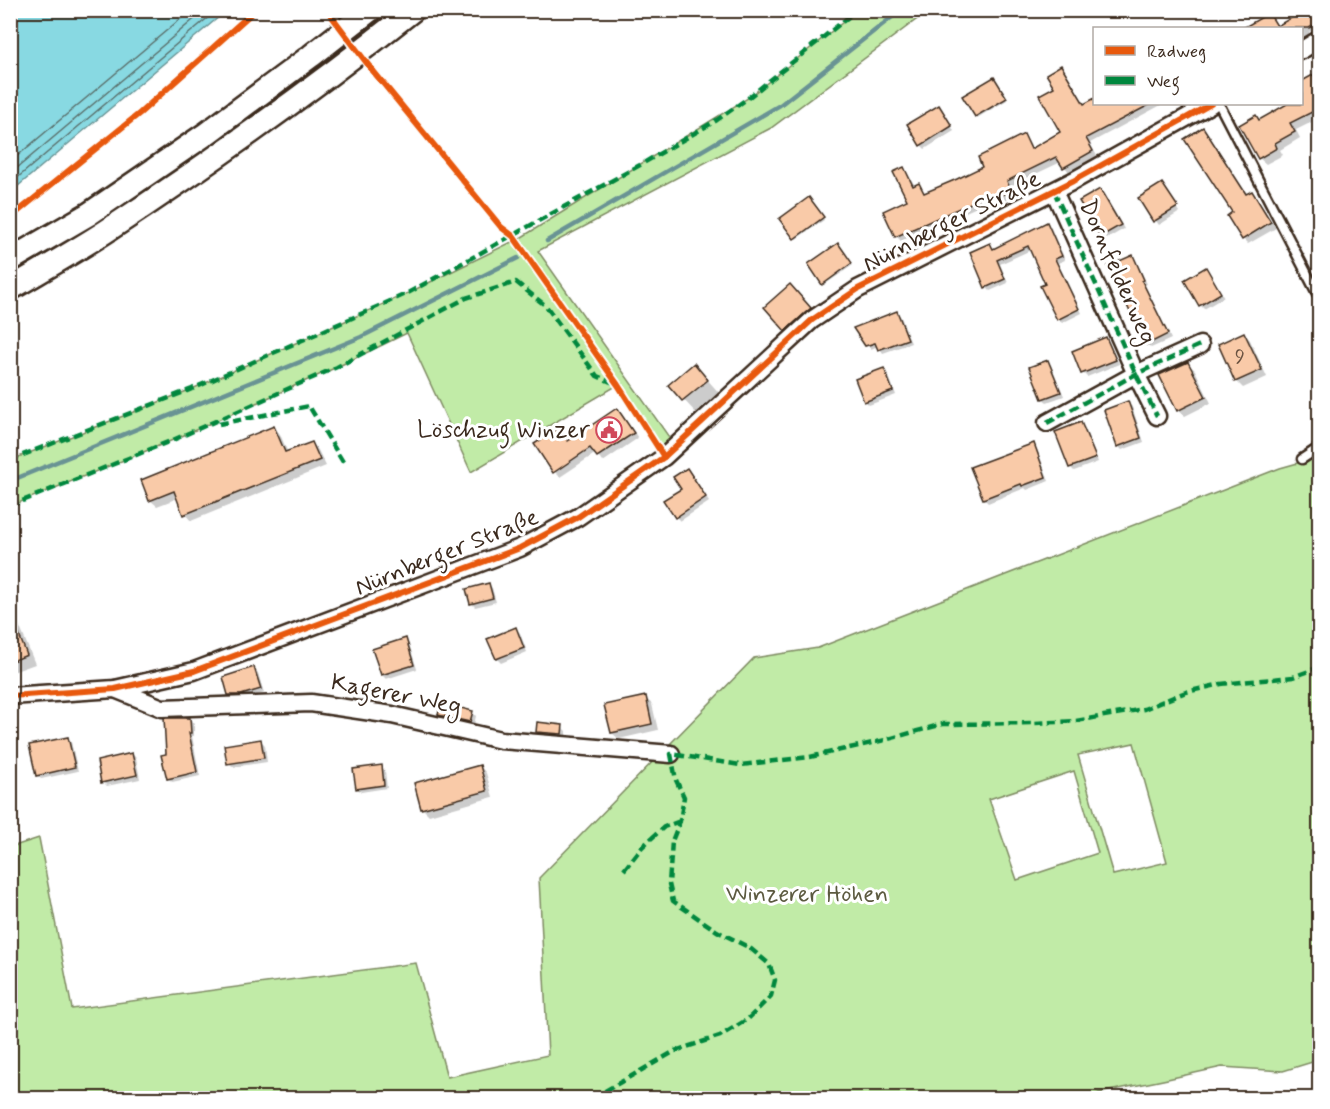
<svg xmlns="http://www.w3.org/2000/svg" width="1330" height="1109" viewBox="0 0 1330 1109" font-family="Mynerve,sans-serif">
	<rect width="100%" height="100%" fill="#fff"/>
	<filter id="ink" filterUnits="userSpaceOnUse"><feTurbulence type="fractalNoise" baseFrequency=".0167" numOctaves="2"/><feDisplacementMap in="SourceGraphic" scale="12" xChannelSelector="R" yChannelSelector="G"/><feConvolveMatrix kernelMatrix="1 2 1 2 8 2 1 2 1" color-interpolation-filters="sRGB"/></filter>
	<g filter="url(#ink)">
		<!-- green -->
		<g fill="#c1eba7" stroke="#7e8a62" stroke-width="1.5" fill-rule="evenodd">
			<path d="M857,11H928L771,128L538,251L676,447L664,457L616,386L471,472L407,333L337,367L173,440L11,506V460L192,389L406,294L522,237L748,98Z"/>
			<path d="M1319,457V1060L1283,1071L1222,1067L1163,1080L1099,1093L1088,1098H11V847L39,838L72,1009L416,963L447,1077L548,1055L539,878L754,658L818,648L1280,468ZM1134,743L1167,862L1113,875L1078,755ZM1074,771L1098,853L1017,880L989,799Z"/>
		</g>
		<!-- water -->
		<path fill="#88d9e2" stroke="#699394" stroke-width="1.5" d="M11,10H226V11L11,192Z"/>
		<!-- shadow -->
		<g fill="#0003">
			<path d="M1320,10V26L1309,32L1311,35L1303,40L1302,28H1246L1269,14L1278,27Z"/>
			<path d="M1061,67L1066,72L1085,105L1094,104H1163L1090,143L1097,156L1069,172L1061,162L1010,186L1015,196L992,207L988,202L901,241L896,236L909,201L903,169L908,174L915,186L919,185L926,194L984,168L1024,136L1028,141L1033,150L1062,133L1056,87Z"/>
			<path d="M1320,73V118L1296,130L1300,138L1280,150L1283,155L1266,164L1259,158L1256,117L1260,121L1290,104H1302V83Z"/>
			<path d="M995,80L1007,100L977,118L976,116Z"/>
			<path d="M943,111L954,131L925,149L921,145Z"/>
			<path d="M1203,129L1208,134L1248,195L1252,193L1257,198L1276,228L1248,244L1243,239Z"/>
			<path d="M1162,184L1180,212L1159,225L1140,199Z"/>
			<path d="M1100,190L1104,194L1124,229L1105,240L1101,236Z"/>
			<path d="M811,200L824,220L796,239L795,238Z"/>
			<path d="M1047,224L1051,228L1065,260L1058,263L1082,313L1062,323L1058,319L1047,285L1031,250L1000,264L1008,283L990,291L986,287L990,245L995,250Z"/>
			<path d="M839,246L853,265L824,285L823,284Z"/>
			<path d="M1132,256L1136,260L1147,284L1145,285L1171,339L1151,348L1147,344Z"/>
			<path d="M1205,269L1209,273L1224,297L1204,309L1200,305Z"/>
			<path d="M797,292L816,315L792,336L786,330Z"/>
			<path d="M897,313L901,317L911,343L883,353L878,346L871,349L867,345Z"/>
			<path d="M1244,334L1250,340L1267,377L1243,388L1237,382L1220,345Z"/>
			<path d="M1105,338L1109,342L1119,364L1087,377L1083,373L1074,352Z"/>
			<path d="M1047,361L1051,365L1064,396L1047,402L1043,399Z"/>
			<path d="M1188,364L1195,370L1211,403L1185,416L1178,410Z"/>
			<path d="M884,370L888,374L896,395L869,405L865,401Z"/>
			<path d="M706,378L720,394L696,413L670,385Z"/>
			<path d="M1128,403L1132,407L1144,442L1122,450L1118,446Z"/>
			<path d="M617,410L622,415L638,438L603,462L596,453L560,477L555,472L559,430L569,442Z"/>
			<path d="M1081,424L1085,428L1098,462L1074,471L1070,467Z"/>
			<path d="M274,427L280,434L288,453L312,443L318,450L326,466L191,521L185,514L178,498L157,506L150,500Z"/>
			<path d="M1033,445L1037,449L1049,481L1027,490L1025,488L988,503L984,499L972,468Z"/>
			<path d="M691,474L709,502L680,521L676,517L683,489Z"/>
			<path d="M488,584L492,588L496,602L475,607L471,603Z"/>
			<path d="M10,603L35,664L10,673Z"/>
			<path d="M516,629L520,633L527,652L501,663L497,659L489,640Z"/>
			<path d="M405,640L409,644L417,669L386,679L382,675L374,650Z"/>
			<path d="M254,669L258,673L264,693L245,698L234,699L230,694Z"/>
			<path d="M645,698L652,704L658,730L619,739L612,733Z"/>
			<path d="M472,712L476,716L474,725L444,718L440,714Z"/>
			<path d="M190,719L194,723V736H192L200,776L172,782L168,778L167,755Z"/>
			<path d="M562,727L566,731V738L542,736L538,732Z"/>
			<path d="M67,738L71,742L78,771L41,779L37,775Z"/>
			<path d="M261,741L265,745L267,762L233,767L229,763Z"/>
			<path d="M132,754L136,758L140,779L107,786L103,782Z"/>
			<path d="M10,766L18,799L10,800Z"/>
			<path d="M381,766L385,771L387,788L361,792L357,788Z"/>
			<path d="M480,766L486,773L493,797L429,815L422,808Z"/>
		</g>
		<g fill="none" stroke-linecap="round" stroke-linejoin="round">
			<!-- shore -->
			<g stroke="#5a706c" stroke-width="1.5">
				<path d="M10,162L191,10"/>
				<path d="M10,174L205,10"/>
				<path d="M10,184L217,10"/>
			</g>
			<!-- stream -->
			<g stroke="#699394" stroke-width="4.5">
				<path d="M547,241L780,105L901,10"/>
				<path d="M10,481L361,337L518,258"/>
			</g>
		</g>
		<!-- building -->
		<g fill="#f9caa8" stroke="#3b2a1e" stroke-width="1.5">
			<path d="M1305,10H1320V22L1309,28H1243L1269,13L1277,26Z"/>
			<path d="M1061,65L1084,104L1095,98V104H1151L1086,138L1093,151L1063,168L1056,157L1007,181L1011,191L986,203L984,197L895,237L883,211L907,200L893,172L904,167L913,186L919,183L924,193L957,179L982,167L978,157L1024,134L1031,149L1060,132L1039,95L1054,87L1046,74Z"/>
			<path d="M1320,71V108L1290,123L1295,132L1275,143L1277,148L1258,159L1239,125L1256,115L1259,120L1287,104H1302V81Z"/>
			<path d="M994,77L1007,98L975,117L962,96Z"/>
			<path d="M939,105L952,126L920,146L907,124Z"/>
			<path d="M1203,127L1246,194L1252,191L1271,222L1242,240L1227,216L1232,212L1184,139Z"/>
			<path d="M1162,183L1178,207L1153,222L1138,198Z"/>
			<path d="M1100,189L1121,225L1100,237L1079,201Z"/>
			<path d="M809,197L824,217L794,239L779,219Z"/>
			<path d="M1047,222L1062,256L1055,259L1079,309L1057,320L1040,286L1045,284L1028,246L997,260L1005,279L985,288L970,252L990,243L993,249Z"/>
			<path d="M838,243L852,263L822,285L808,264Z"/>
			<path d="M1133,255L1144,280L1142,281L1168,334L1146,345L1108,266Z"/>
			<path d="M1206,267L1221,293L1199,306L1184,280Z"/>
			<path d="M790,284L811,308L785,331L764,307Z"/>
			<path d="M897,311L908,339L878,350L875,343L865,346L853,328Z"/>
			<path d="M1244,332L1262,370L1235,382L1218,344Z"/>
			<path d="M1106,337L1116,360L1081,374L1072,351Z"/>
			<path d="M1048,360L1061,392L1042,399L1029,367Z"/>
			<path d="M1188,362L1206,397L1177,411L1159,375Z"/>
			<path d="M694,363L708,380L682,401L668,385Z"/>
			<path d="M884,368L893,391L864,402L855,379Z"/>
			<path d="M1128,401L1141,438L1117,447L1104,410Z"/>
			<path d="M617,408L634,433L597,457L590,448L553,473L534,444L559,428L568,441Z"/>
			<path d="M1081,422L1096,458L1069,468L1055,432Z"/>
			<path d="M274,426L285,452L312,442L320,460L183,515L174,491L149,501L141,480Z"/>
			<path d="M1034,443L1046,477L1022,486L1021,484L983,499L970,467Z"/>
			<path d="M687,468L706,497L675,518L663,500L681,489L673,477Z"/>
			<path d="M489,583L493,598L470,604L466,589Z"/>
			<path d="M11,615L27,655L10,662V616Z"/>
			<path d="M516,627L524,648L496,659L487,639Z"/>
			<path d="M406,638L414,665L381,675L372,649Z"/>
			<path d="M254,667L261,689L241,695H228L223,677Z"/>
			<path d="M646,696L652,724L611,733L604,705Z"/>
			<path d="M441,703L473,711L470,722L438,715Z"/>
			<path d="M164,718H190L191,733H189L197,772L167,779L161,755L166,754Z"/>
			<path d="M537,722L563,725L562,734L536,732Z"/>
			<path d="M68,737L75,767L36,776L29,745Z"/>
			<path d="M261,739L264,758L227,764L224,745Z"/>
			<path d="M132,753L137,775L101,783L97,761Z"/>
			<path d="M382,765L384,785L356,789L353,769Z"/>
			<path d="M480,765L487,791L421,809L414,783Z"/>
		</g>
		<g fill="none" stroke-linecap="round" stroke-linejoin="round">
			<!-- service casing -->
			<g stroke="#3b2a1e" stroke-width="13">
				<g id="service">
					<path d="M1219,104L1320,299"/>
					<path d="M1302,459L1320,447"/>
				</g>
			</g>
			<!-- minor casing -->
			<g stroke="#3b2a1e" stroke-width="21">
				<g id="minor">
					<path d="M1302,50L1320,39"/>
					<path d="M1054,191L1136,374L1157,416"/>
					<path d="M1047,423L1136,374L1200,345"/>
					<path d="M115,689L162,708L311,703L392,715L501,740L671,754"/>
					<path d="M10,696L115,689L194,671L520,548L578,517L664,457L812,320L858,289L1073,181L1211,104"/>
				</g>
			</g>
			<!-- secondary casing -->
			<g stroke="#3b2a1e" stroke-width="27">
				<g id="secondary">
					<path d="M10,260L89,214L206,134L311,56L370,10"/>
					<path d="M10,289C42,270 74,252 105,232C210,163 314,89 413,10"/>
				</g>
			</g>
			<!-- service -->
			<use href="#service" stroke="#fff" stroke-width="8"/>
			<!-- minor -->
			<use href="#minor" stroke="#fff" stroke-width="16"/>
			<!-- secondary -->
			<use href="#secondary" stroke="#fff" stroke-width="22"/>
			<!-- quiet -->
			<g stroke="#00873e" stroke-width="4.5" stroke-dasharray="9 4.5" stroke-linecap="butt">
				<path d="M1054,191L1136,374L1157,416"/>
				<path d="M1047,423L1136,374L1200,345"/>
				<path d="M219,424L309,406L343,462"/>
				<path d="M10,460L192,389L406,294L640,165L717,120L748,98L857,10"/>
				<path d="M10,506L173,440L337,367L466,298L516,282L546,306L597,376L616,384"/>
				<path d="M624,870L642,847L664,827L680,821"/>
				<path d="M593,1098L675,1051L720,1036L748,1019L771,996L775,980L769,964L750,948L717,931L673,901L669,884L672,841L680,821L684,797L676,780L671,754L740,765L810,757L885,740L943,724L1035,723L1076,721L1144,709L1186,692L1221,684L1293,677L1320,667"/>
			</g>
			<!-- cycleway casing -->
			<g stroke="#fff" stroke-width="10">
				<g id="cycleway">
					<path d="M327,10L369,66L501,227L513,236L618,385L664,457"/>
					<path d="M10,218L140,113L255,10"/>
					<path d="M10,696L115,689L194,671L520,548L578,517L664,457L812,320L858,289L1073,181L1211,104"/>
				</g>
			</g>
			<!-- cycleway -->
			<use href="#cycleway" stroke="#e8590c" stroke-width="6"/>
		</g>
	</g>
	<!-- icons -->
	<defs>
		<g id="civic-ring" transform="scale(1.35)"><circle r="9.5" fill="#fff" stroke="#d1495b" stroke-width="1.5"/><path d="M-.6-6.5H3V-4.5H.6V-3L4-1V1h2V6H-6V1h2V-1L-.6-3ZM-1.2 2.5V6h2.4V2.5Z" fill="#d1495b"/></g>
	</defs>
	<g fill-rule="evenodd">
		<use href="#civic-ring" x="609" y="430"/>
	</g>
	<g text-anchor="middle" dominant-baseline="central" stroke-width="6" stroke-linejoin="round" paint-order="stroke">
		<!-- number labels -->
		<g font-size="21" fill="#6a5240">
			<text x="1240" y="357">9</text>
		</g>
		<!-- street labels -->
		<g font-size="24" fill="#3b2a1e" stroke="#fff">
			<text transform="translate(952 222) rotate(-27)">Nürnberger Straße</text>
			<text transform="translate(1117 272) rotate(66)">Dornfelderweg</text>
			<text transform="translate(447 553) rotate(-22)">Nürnberger Straße</text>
			<text transform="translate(396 695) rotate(11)">Kagerer Weg</text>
		</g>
		<!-- poi labels -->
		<g font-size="24" fill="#3b2a1e" stroke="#fff" text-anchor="end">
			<text x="590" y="430">Löschzug Winzer</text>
		</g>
		<!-- park labels -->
		<g font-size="24" fill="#5c5a40" stroke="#fff">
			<text x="807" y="894">Winzerer Höhen</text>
		</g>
	</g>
	<!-- margin -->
	<rect width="1330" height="1109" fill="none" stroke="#fff" stroke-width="36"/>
	<rect x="18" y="18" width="1294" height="1073" fill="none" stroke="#3b2a1e" stroke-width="2" filter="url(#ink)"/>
	<!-- legend -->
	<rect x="1093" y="27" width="210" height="78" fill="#ffffff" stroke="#b1aaa5" stroke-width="1.5"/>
	<rect x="1105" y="46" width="30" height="9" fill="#e8590c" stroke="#b1aaa5" stroke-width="1.5"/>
	<text x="1147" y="57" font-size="18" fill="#3b2a1e">Radweg</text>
	<rect x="1105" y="76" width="30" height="9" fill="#00873e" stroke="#b1aaa5" stroke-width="1.5"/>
	<text x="1147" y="87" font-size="18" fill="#3b2a1e">Weg</text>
</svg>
